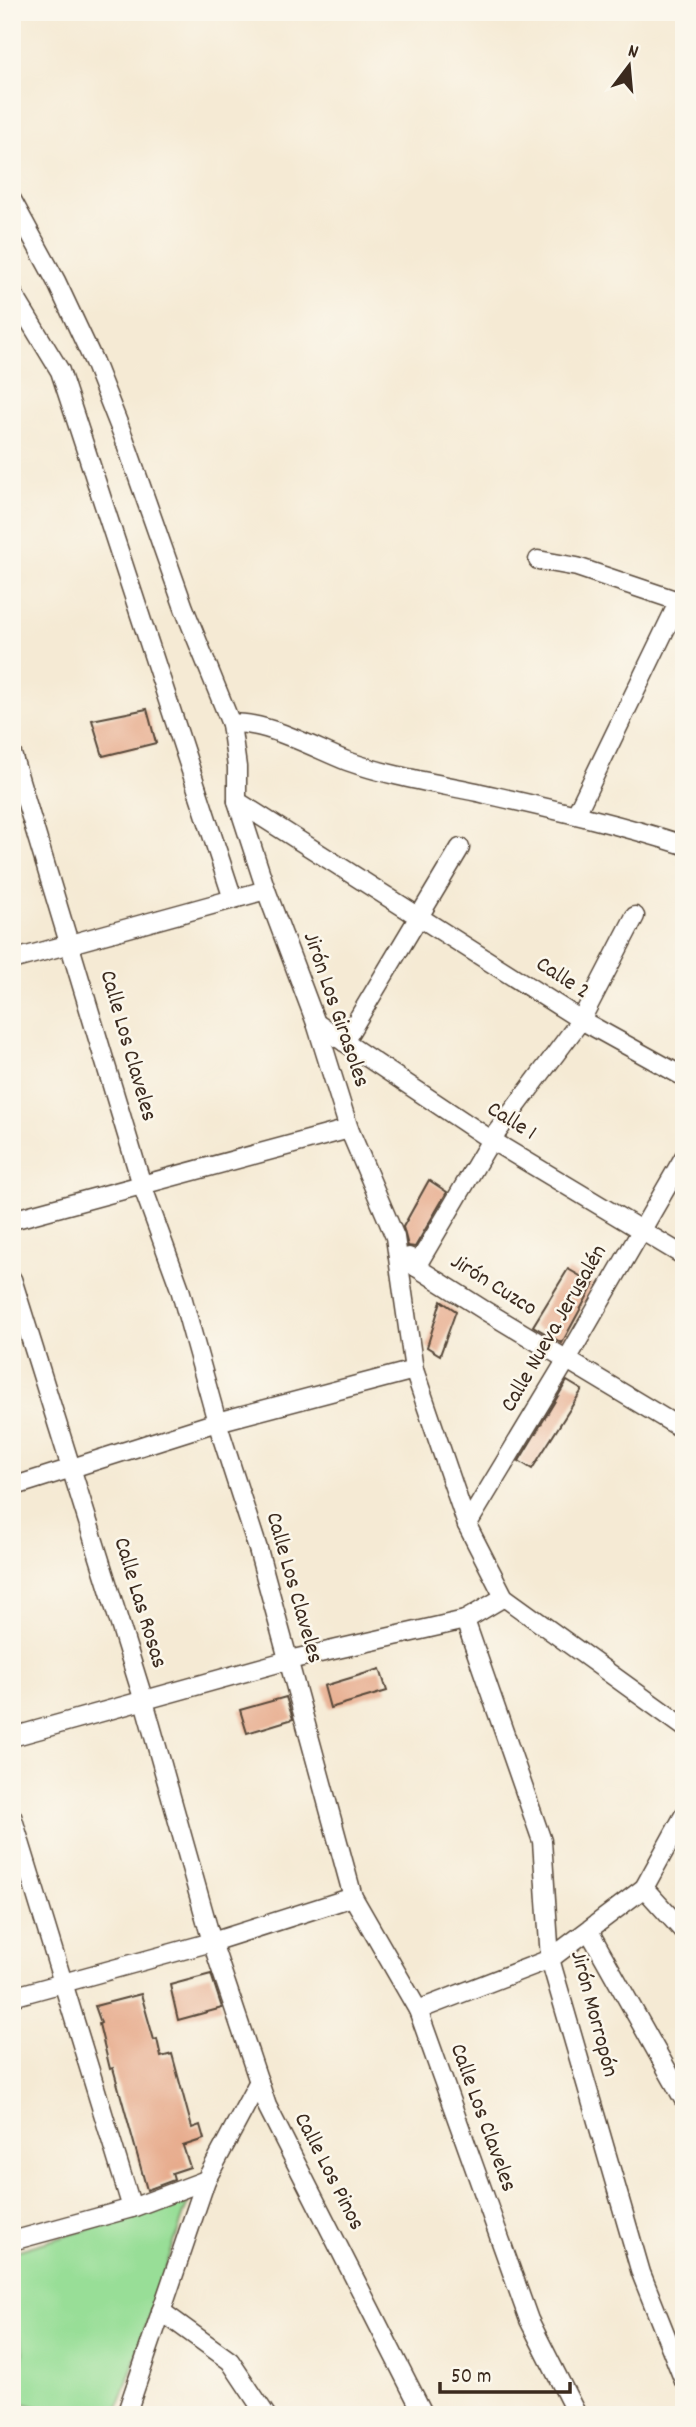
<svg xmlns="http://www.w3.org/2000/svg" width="696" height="2427" viewBox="0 0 696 2427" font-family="Dekko,sans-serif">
	<rect width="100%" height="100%" fill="#fbf7ec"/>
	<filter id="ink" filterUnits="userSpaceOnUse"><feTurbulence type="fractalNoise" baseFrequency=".0143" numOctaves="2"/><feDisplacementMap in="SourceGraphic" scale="14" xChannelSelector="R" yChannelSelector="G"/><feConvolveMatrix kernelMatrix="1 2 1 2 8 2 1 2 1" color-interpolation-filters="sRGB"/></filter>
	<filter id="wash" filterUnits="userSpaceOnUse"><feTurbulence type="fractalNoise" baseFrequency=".00686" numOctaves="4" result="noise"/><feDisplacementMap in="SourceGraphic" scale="28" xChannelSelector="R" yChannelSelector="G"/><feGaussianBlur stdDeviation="1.57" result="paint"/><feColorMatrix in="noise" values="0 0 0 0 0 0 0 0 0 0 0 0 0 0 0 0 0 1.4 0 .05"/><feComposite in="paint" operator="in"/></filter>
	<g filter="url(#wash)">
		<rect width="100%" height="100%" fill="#f5ead4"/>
		<!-- green -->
		<path fill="#98de97" stroke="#6a845a" stroke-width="2" d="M189,2199L116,2415H65L12,2400L24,2351L12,2314V2252Z"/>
		<g id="blocks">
			<!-- building -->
			<g fill="#e7ac8d">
				<path d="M147,709L156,743L103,756L92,720Z"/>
				<path d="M429,1180L447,1192L415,1247L408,1246L403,1227Z"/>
				<path d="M568,1269L594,1284L562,1343L533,1326Z"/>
				<path d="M441,1301L456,1311L440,1355L427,1347Z"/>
				<path d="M567,1381L582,1390L532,1469L519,1461Z"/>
				<path d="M380,1669L387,1691L330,1708L324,1686Z"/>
				<path d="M286,1697L293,1719L247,1733L240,1710Z"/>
				<path d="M211,1974L222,2008L178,2020L170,1985Z"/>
				<path d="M141,1994L154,2040L157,2039L161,2057L172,2054L192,2128L200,2125L204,2139L183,2146L190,2167L172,2173L174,2180L147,2190L113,2068L110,2069L99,2024L101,2023L95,2006Z"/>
			</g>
		</g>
	</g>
	<g filter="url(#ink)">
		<use href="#blocks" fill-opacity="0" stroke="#574739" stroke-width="2"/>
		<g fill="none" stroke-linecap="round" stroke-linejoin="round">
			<!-- street casing -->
			<g stroke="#574739" stroke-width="21">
				<g id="street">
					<path d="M12,200L56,281L94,362L124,438L184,608L231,724L237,767V801L266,890L316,1023L349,1129L395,1237L414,1370L467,1525L504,1597L684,1727"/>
					<path d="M12,292L60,371L233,899"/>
					<path d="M538,560L577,567L684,603"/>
					<path d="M231,724C262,719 318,750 347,761C389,776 434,783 477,792C547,808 616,823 684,845"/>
					<path d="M12,754L142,1185L180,1289L217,1422L258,1549L353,1897L418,2010L529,2320L577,2415"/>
					<path d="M237,801L581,1020L684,1077"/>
					<path d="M576,814L679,601"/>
					<path d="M12,960L266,890"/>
					<path d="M316,1023L491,1140L684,1256"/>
					<path d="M344,1042L460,848"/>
					<path d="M12,1220L349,1129"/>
					<path d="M409,1257L416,1267L484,1310L684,1430"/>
					<path d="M416,1267L491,1140L581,1020L635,916"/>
					<path d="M12,1279L144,1701L212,1942L267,2106L424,2415"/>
					<path d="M12,1487L217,1422L414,1370"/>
					<path d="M467,1525L566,1361L684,1157"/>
					<path d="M504,1597L465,1620L542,1841L550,1959L641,2273L684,2381"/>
					<path d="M12,1737L289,1660L465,1620"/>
					<path d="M12,1816L132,2208"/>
					<path d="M644,1888L684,1932"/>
					<path d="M589,1931L684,2100"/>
					<path d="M12,1997L212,1942L353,1897"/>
					<path d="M418,2010L550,1959L644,1888L684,1815"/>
					<path d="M12,2241L132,2208L206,2180"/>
					<path d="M161,2311L230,2361L266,2415"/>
					<path d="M12,2412L22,2415"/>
					<path d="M126,2415L206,2180L259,2081"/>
				</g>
			</g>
			<!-- street -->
			<use href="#street" stroke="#fff" stroke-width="18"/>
		</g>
	</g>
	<g text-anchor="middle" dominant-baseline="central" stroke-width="5" stroke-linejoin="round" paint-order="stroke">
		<!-- street labels -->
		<g font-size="23" fill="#3b2a1e" stroke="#fbf7ec">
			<text transform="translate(562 979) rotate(33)">Calle 2</text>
			<text transform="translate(335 1010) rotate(71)">Jirón Los Girasoles</text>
			<text transform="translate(127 1046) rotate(74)">Calle Los Claveles</text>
			<text transform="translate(511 1122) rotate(32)">Calle 1</text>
			<text transform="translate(493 1286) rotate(32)">Jirón Cuzco</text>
			<text transform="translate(555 1329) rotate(-60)">Calle Nueva Jerusalén</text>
			<text transform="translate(293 1588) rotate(74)">Calle Los Claveles</text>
			<text transform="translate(139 1603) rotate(73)">Calle Las Rosas</text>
			<text transform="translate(593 2014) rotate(75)">Jirón Morropón</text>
			<text transform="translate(482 2118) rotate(70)">Calle Los Claveles</text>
			<text transform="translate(328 2172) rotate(63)">Calle Los Pinos</text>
		</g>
	</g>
	<!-- margin -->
	<rect width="696" height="2427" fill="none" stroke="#fbf7ec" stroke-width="42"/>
	<!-- north arrow -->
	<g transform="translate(629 66) rotate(16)" stroke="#fbf7ec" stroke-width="5" paint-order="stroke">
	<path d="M0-5L12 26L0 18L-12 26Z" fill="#3b2a1e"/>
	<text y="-10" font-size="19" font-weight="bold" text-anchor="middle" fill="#3b2a1e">N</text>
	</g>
	<!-- scale -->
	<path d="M440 2382v10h130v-10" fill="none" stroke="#3b2a1e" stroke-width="3.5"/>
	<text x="451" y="2382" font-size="21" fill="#3b2a1e" stroke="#fbf7ec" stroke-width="5" paint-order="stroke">50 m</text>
</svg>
